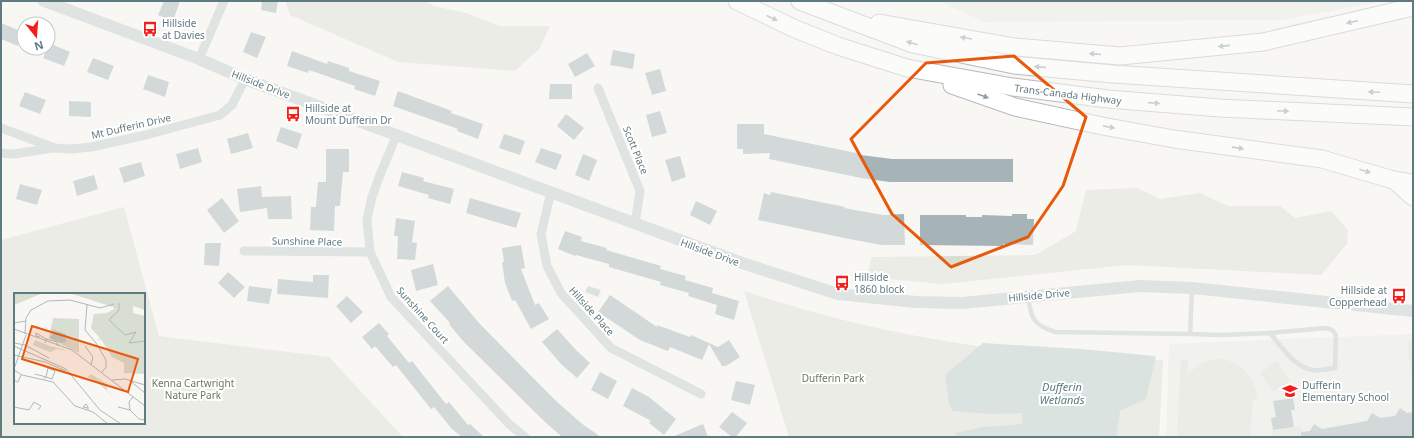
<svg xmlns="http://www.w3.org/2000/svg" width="1414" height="438" viewBox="0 0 1414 438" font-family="'Noto Sans',sans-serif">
	<rect width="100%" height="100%" fill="#f8f7f4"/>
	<!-- built -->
	<g fill="#e8e9e7">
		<path d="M938,1H1378L1375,3L1282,20L985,22Z"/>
		<path d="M1413,334V437H1166L1169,344Z"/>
	</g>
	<!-- green -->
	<g fill="#d9ded3" fill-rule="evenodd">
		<path d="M285,1H425L434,6L466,13L500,26H550L540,48L515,71L398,62L290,15Z"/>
		<path d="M1137,188L1160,199L1200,193L1228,206H1280L1295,218L1331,211L1348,230L1347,244L1321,275L1127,265L943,284L866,277L872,257L1035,255L1076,231L1086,190Z"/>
		<path d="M124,207L159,336L329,357L403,437H1V240ZM15,294H144V423H15Z"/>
		<path d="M744,291C790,306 835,319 882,329C974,349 1069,359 1163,360L1159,437H789Z"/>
		<path d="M1413,342V382L1407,343Z"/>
		<path d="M1218,359C1241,360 1254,377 1258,399H1253L1250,437H1177L1181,360L1188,361L1187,376C1195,366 1205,361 1218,359Z"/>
		<path d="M1277,361L1290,381L1274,392L1260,373Z"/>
		<path d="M1301,426L1302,437H1272L1271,431Z"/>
	</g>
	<!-- water -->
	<g fill="#b8c9cb">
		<path d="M588,286L601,290L598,297L585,292Z"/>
		<path d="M983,343L1081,349L1156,356L1146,399L1120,411L1116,437H957L955,433L983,427L1023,424L1022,413L990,414L953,411L949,404L945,375Z"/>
	</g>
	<!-- building -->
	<g fill="#a6b4b7">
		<path d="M164,1H180L173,21L158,15Z"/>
		<path d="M262,1H278L276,13L261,10Z"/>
		<path d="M1,23L23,32L18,46L1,39Z"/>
		<path d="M251,32L266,37L257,58L243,52Z"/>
		<path d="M49,43L70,52L64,66L43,58L48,48Z"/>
		<path d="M613,50L635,54L633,69L610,65Z"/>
		<path d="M292,51L327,64L328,61L349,68V71L380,81L375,96L354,89L355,86L309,70L308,73L287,66Z"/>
		<path d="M587,53L595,66L575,77L568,64Z"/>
		<path d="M93,58L114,66L108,80L87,72Z"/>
		<path d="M660,69L666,91L652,95L645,73Z"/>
		<path d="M148,75L169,82L165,97L143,89Z"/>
		<path d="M550,84H572V99H549Z"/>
		<path d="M398,91L452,111L451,113L483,124L478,139L457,131L458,129L393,106Z"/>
		<path d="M25,92L46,100L40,114L19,106Z"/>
		<path d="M69,101L91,102V117L69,116Z"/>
		<path d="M660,111L667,133L652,137L646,115Z"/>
		<path d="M566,114L584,128L574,140L557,126Z"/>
		<path d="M737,124H764V134L861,154V155L892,159H1013V182H890L861,178L769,159L770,153L743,154V149H737Z"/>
		<path d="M281,127L302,134L297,149L276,141Z"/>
		<path d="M248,133L253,148L231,154L227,139Z"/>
		<path d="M504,134L525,141L520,155L499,148Z"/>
		<path d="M198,148L202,162L180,169L176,154Z"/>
		<path d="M541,148L562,155L556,170L535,162Z"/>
		<path d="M326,149H349V172H343L340,206H335L334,231L310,230L311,207H316L318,182H326Z"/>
		<path d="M583,154L597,160L589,181L575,175Z"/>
		<path d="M680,156L686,177L672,182L665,160Z"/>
		<path d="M141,162L145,176L124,183L119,168Z"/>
		<path d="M402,172L424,178L423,181L454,189L450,204L428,198L429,195L398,186Z"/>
		<path d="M94,175L98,189L77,196L73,181Z"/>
		<path d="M20,184L42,190L37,205L16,199Z"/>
		<path d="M261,186L262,197L291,196L292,219H268L267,208L240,212L237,189Z"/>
		<path d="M771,192L845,207L844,208L883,215L904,214L905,245H882L849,239L758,220L764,193L770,195Z"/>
		<path d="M222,198L239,221L224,233L207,210Z"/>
		<path d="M470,198L521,213L516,228L466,213Z"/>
		<path d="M696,201L717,211L710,225L690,215Z"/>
		<path d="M1012,214H1027V219H1034L1033,245L1003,244V246L920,245V215H966V217H982V215L1012,216Z"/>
		<path d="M396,218L415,221L412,242L417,243L415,260L397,259L398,236H394Z"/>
		<path d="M565,231L582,237L581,241L607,248L606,250L661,266L660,269L686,276L685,280L713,288L712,293L739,301L734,320L715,314L717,305L688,296L689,293L660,285L661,282L609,267V264L576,255L575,256L558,249Z"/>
		<path d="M205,243H221L219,266L204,265Z"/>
		<path d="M521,245L525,268L521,269L535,305L539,303L549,319L531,329L515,300L512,301L505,283L502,262H504L502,248Z"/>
		<path d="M433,264L438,285L416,291L411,270Z"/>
		<path d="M228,272L245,287L234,298L218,283Z"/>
		<path d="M313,275H329L328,298L277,294L278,279L313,282Z"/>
		<path d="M249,286L272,289L269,304L247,301Z"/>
		<path d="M448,286L479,323L556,401L581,423L601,437H562L545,422L462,340L449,324L450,323L430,301Z"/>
		<path d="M610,295L657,327V325L690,337L691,335L718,347L729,340L740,357L726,366H722L709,344L702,360L670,347L668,351L640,340L598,312Z"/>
		<path d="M347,296L363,312L351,323L336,306Z"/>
		<path d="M379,323L389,334L387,336L409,363L412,361L446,404L449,402L468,425L470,424L484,437H462L452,429L434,407L431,409L396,365L393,367L375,346L372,349L362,337Z"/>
		<path d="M557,329L576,350L590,363L577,378L562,365L542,342Z"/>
		<path d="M600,372L617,381L608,399L591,390Z"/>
		<path d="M736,381L755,385L750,405L731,400Z"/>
		<path d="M632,388L649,397L676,419L664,435L649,423L651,421L623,406Z"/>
		<path d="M1293,398L1295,410H1291L1294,427L1273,430L1271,418L1276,417L1273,401Z"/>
		<path d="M1400,408L1407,413L1413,412V437H1301V432L1310,431L1314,424L1322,429L1367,421L1372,413L1380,418L1395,416Z"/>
		<path d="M732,412L747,423L736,437H732L719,427Z"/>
		<path d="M703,424L708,437H672Z"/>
	</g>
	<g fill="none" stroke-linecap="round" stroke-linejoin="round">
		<!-- motorway casing -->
		<g stroke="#b5bbbd" stroke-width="19">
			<g id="motorway">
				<path d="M737,1L793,28L838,46L907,68L1013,87L1108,99L1220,108L1413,117"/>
				<path d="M800,1L913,44L1014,65L1113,74L1413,94"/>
				<path d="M879,23L1015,47L1120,56L1263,42L1413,7"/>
				<path d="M952,85L1015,107L1102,126L1174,139L1322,159L1393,180L1413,183"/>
				<path d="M1394,180L1413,197"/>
			</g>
		</g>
		<!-- service -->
		<g stroke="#c2c9cb" stroke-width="4.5">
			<path d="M1192,288L1190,334L1221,335L1270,333C1280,345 1296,369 1313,370C1320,371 1328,369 1335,368L1336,336C1334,330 1331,329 1325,328L1270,333"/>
			<path d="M1028,297C1031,318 1033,325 1055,332L1190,334"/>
		</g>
		<!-- minor -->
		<g stroke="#c2c9cb" stroke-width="9">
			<path d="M199,59L224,1"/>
			<path d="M598,88L640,191L635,223"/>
			<path d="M1,128L52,147"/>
			<path d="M397,134L380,175L372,197L367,219L370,252L391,297L509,424L525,437"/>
			<path d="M1,153L14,154L53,148L72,149L91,147L146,135L220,115L232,105L245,79"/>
			<path d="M551,192L541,234L547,266L561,293L611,348L701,394"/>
			<path d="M244,251L370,252"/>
		</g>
		<!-- tertiary -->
		<path stroke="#c2c9cb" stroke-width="12" d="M44,1L199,59L245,79L742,263L838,294L916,302L962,303L1140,286L1192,288L1413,311"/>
		<!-- motorway -->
		<use href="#motorway" stroke="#fff" stroke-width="17"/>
	</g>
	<!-- one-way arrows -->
	<defs><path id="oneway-solid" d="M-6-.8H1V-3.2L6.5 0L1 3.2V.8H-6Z"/></defs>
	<g fill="#90a2a8">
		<use href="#oneway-solid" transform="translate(772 18) rotate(25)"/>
		<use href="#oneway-solid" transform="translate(1352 22) rotate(167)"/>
		<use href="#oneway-solid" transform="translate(966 38) rotate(-170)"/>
		<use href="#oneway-solid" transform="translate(912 43) rotate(-164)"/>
		<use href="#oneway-solid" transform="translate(1224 46) rotate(174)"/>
		<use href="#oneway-solid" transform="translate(1095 54) rotate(-175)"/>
		<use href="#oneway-solid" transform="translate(1040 67) rotate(-175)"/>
		<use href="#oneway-solid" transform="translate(1374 92) rotate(-177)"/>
		<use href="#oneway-solid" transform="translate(983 96) rotate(20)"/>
		<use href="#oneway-solid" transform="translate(1154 103) rotate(4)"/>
		<use href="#oneway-solid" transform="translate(1283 111) rotate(3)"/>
		<use href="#oneway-solid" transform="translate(1109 127) rotate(11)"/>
		<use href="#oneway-solid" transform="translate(1238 148) rotate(8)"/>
		<use href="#oneway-solid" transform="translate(1365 171) rotate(18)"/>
	</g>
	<!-- marked area -->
	<path d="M0 0H1414V438H0ZM1014,56L1086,117L1063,186L1028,237L951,267L892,214L851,139L926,63Z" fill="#f8f7f4" fill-opacity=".55" fill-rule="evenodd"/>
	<path fill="none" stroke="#e8590c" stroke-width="3" stroke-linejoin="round" d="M1014,56L1086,117L1063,186L1028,237L951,267L892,214L851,139L926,63Z"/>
	<!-- icons -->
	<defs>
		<g id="bus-bare" transform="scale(1.2)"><path d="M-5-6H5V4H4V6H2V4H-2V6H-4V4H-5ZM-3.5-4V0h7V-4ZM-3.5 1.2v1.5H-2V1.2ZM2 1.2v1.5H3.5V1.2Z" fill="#f31e19" stroke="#fff" stroke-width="2.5" paint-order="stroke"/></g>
		<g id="school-bare" transform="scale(1.2)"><path d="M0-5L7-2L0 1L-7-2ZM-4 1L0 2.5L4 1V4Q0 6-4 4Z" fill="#f31e19" stroke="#fff" stroke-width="2.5" paint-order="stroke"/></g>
	</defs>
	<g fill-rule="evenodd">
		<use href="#bus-bare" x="150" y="29"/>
		<use href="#bus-bare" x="293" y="114"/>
		<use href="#bus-bare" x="842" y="283"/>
		<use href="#bus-bare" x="1399" y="296"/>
		<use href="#school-bare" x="1290" y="391"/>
	</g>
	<g text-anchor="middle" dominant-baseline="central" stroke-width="4" stroke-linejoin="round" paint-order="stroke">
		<!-- poi labels -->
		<g font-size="10" fill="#607a82" stroke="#fff" text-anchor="start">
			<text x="162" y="23">Hillside<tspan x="162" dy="12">at Davies</tspan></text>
			<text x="305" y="108">Hillside at<tspan x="305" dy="12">Mount Dufferin Dr</tspan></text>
			<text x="854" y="277">Hillside<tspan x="854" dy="12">1860 block</tspan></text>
			<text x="1387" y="290" text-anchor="end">Hillside at<tspan x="1387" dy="12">Copperhead</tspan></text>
			<text x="1302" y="385">Dufferin<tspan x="1302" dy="12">Elementary School</tspan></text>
		</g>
		<!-- street labels -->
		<g font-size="10" fill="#607a82" stroke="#fff">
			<text transform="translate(261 84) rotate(21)">Hillside Drive</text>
			<text transform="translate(1068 94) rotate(7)">Trans-Canada Highway</text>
			<text transform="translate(131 126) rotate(-13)">Mt Dufferin Drive</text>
			<text transform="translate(636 150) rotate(68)">Scott Place</text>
			<text transform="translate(307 241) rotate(1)">Sunshine Place</text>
			<text transform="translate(710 252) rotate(20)">Hillside Drive</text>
			<text transform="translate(1039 295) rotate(-5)">Hillside Drive</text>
			<text transform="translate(592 311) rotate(48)">Hillside Place</text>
			<text transform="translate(423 315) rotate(48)">Sunshine Court</text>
		</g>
		<!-- park labels -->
		<g font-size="10" fill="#697a5f" stroke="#fff">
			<text x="833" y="378">Dufferin Park</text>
			<text x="193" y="383">Kenna Cartwright<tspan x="193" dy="12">Nature Park</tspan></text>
		</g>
		<!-- water labels -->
		<g font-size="11" font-style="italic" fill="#5a7b7d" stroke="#fff">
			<text x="1062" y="386">Dufferin<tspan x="1062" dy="13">Wetlands</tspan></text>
		</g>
	</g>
	<!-- overview -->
	<g transform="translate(14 293)">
		<rect width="131" height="131" fill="#f8f7f4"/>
		<path d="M0,0H29L0,12ZM55,0H131V17L119,13V20L131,23V81L110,80V70L98,64L87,46L83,48L86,45L77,35L80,21L93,20L100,16L99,14ZM39,25L65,26V60L35,45ZM21,47L36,53L55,58L42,56L37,59L33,58L19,52ZM77,81L93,91V97L99,104L89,94L74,84Z" fill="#d9ded3"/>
		<path d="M37,36L52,41V44L47,43L52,46V49L48,50L35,45L41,39Z" fill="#b8c9cb"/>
		<path fill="none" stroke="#adbabc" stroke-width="1" d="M105,10V17L95,27L111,42L122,39L115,50L131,48M73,12L71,37L82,50L92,67V74L88,79M0,30L12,28M0,36L58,57L131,113M11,41L12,25L17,17L34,8L56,7L86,15L100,11M26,44L22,43V40L32,46L31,50M32,46L43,49L44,53M0,50L11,52L35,65M0,53L52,76L86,117L107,131M71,53L79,64L77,72M0,62L31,69L52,78M0,76L12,42M0,77L8,82L39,89L61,113L79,119L94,131M21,81L32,84L38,86L41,78L34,75L32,84L30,86M0,87L4,89L7,82M98,87L111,86L131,92M115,87L131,100M119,104L115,109L116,117L125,126L131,127M0,114L15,117L20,109L27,113L24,117M104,114L116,117M74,117V114L72,111L69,114L74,115"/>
		<path fill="#e8590c" fill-opacity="0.15" stroke="#e8590c" stroke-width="2" d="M18,33L124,66L114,99L8,66Z"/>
		<rect width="131" height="131" fill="none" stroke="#607a82" stroke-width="2"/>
	</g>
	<!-- border -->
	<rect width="1414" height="438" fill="none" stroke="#607a82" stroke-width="4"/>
	<!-- north arrow -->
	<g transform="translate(36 36) rotate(163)"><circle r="19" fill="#ffffff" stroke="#bfcacd"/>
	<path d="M0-3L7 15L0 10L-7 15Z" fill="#f31e19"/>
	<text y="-6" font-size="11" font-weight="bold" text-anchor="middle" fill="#607a82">N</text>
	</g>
</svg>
